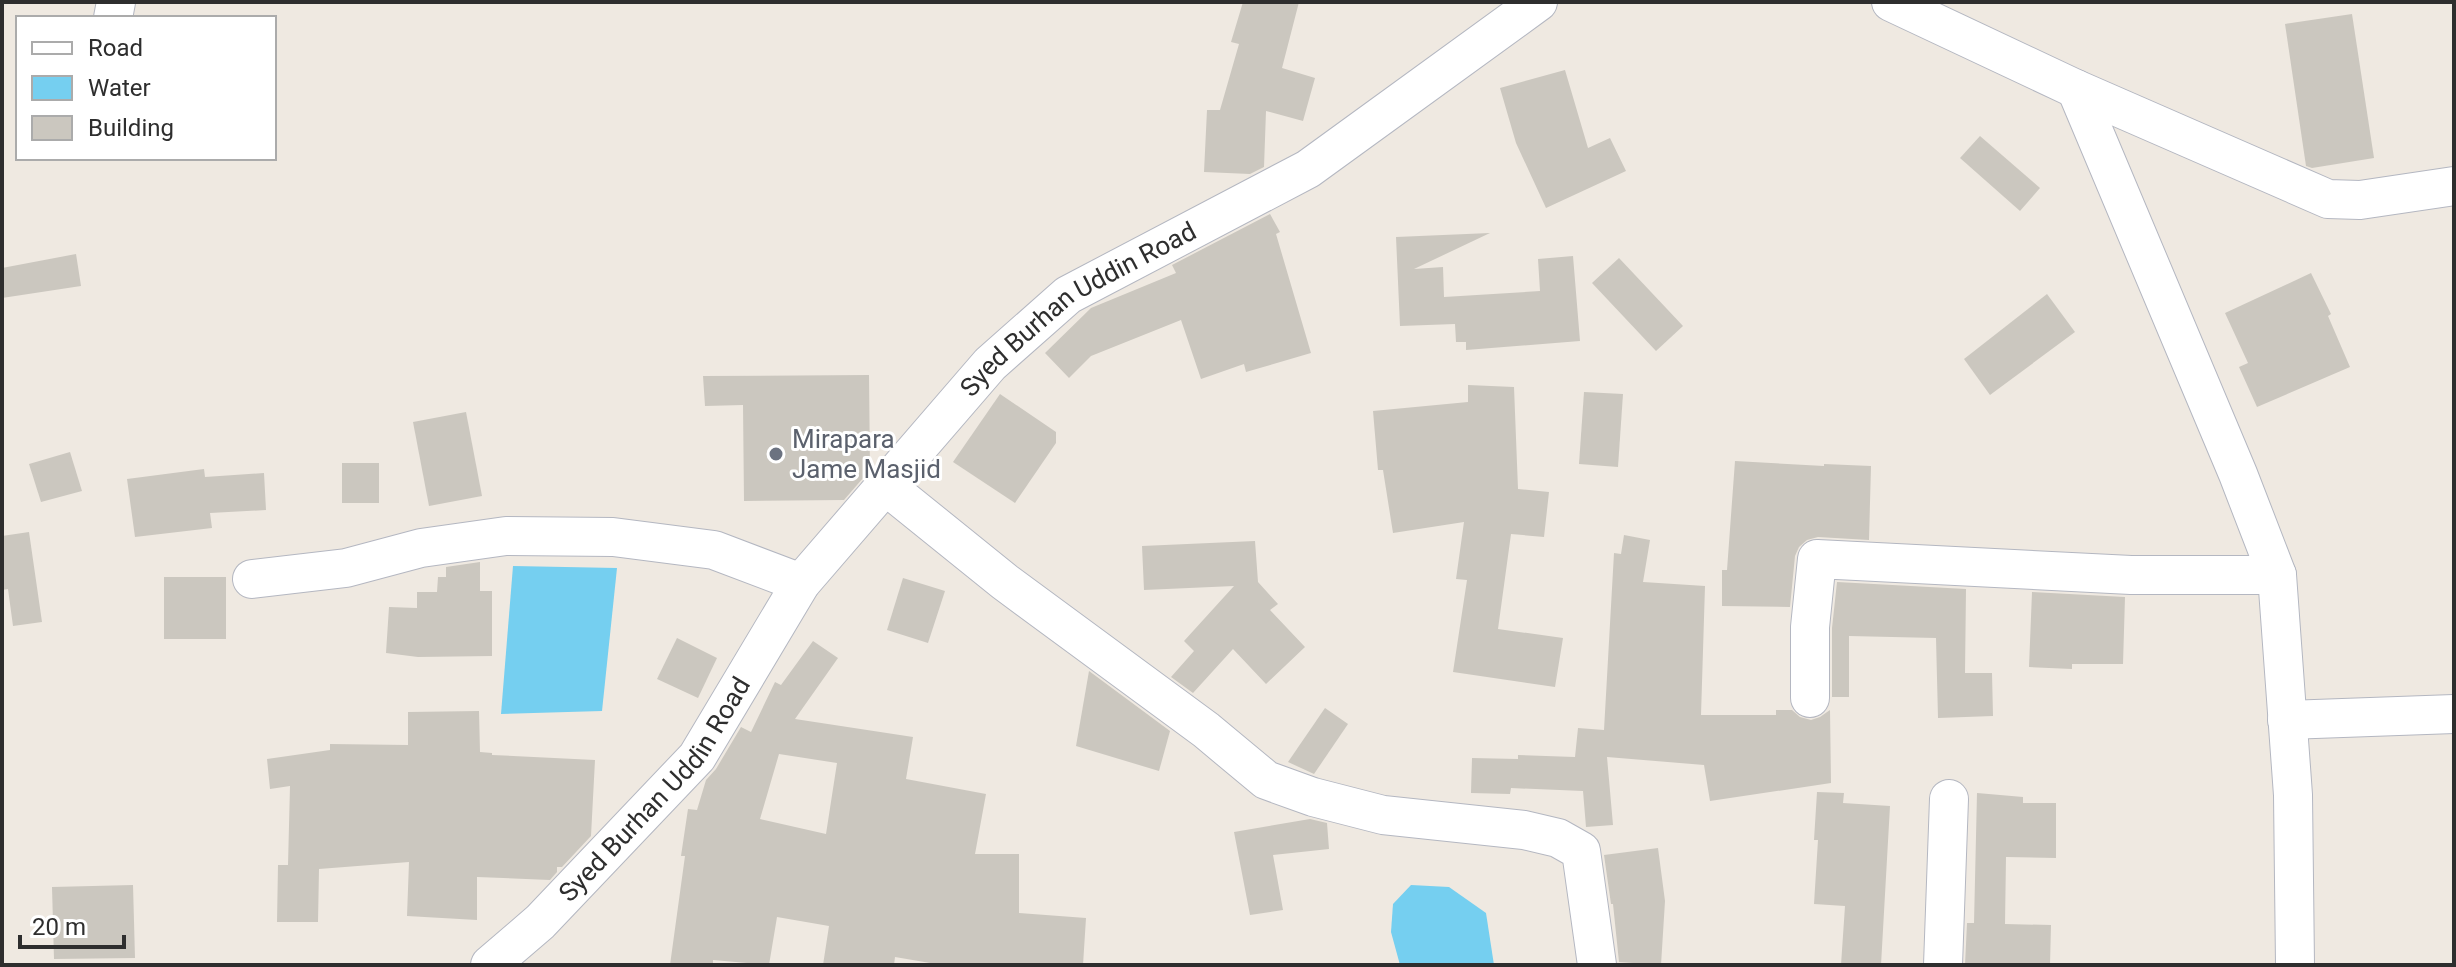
<svg xmlns="http://www.w3.org/2000/svg" width="2456" height="967" viewBox="0 0 2456 967" font-family="Roboto,sans-serif">
	<rect width="100%" height="100%" fill="#efe9e1"/>
	<!-- water -->
	<g fill="#75cff0">
		<path d="M513,566L617,568L602,711L501,714Z"/>
		<path d="M1411,885L1449,887L1486,913L1494,965H1400L1391,932L1393,904Z"/>
	</g>
	<!-- building -->
	<g fill="#cbc7bf" fill-rule="evenodd">
		<path d="M1243,2H1299L1282,68L1315,78L1303,121L1266,111L1264,167L1250,174L1204,172L1207,110H1220L1239,44L1231,42Z"/>
		<path d="M2352,14L2374,158L2312,168L2306,166L2285,24Z"/>
		<path d="M1565,70L1588,148L1610,138L1626,171L1546,208L1516,143L1500,88Z"/>
		<path d="M1980,136L2040,188L2020,211L1960,158Z"/>
		<path d="M1270,214L1280,232L1276,234L1311,353L1246,372L1244,364L1201,379L1181,320L1091,356L1069,378L1045,353L1091,308L1176,273L1172,265Z"/>
		<path d="M1490,233L1414,269L1443,267L1444,297L1540,291L1538,259L1573,256L1580,341L1466,350V342H1456L1455,324L1400,326L1396,237Z"/>
		<path d="M76,254L81,286L2,298V268Z"/>
		<path d="M1619,258L1683,326L1656,351L1592,283Z"/>
		<path d="M2311,273L2331,314L2328,316L2350,367L2257,407L2239,367L2248,363L2225,313Z"/>
		<path d="M2047,294L2075,332L1990,395L1964,359Z"/>
		<path d="M869,375L870,470L844,500L744,501L743,405L705,406L703,376Z"/>
		<path d="M1468,385L1514,387L1518,489L1549,492L1544,537L1511,534L1498,629L1563,638L1555,687L1453,672L1467,580L1456,579L1464,522L1393,533L1383,470H1378L1373,411L1468,402Z"/>
		<path d="M1584,392L1623,394L1618,467L1579,464Z"/>
		<path d="M1000,394L1056,432V443L1015,503L953,462Z"/>
		<path d="M466,412L482,496L429,506L413,422Z"/>
		<path d="M70,452L82,491L41,502L29,464Z"/>
		<path d="M1735,461L1824,466V464L1871,466L1869,540L1818,537L1807,540L1799,547L1795,556L1790,607L1722,606V570H1727Z"/>
		<rect x="342" y="463" width="37" height="40"/>
		<path d="M204,469L205,477L264,473L266,510L210,513L212,528L135,537L127,479Z"/>
		<path d="M29,532L42,622L13,626L8,589L2,590V536Z"/>
		<path d="M1624,535L1650,540L1643,582L1705,586L1701,715H1776V710H1792L1800,717L1811,720L1820,717L1830,710L1831,783L1710,801L1704,765L1607,757L1613,825L1586,827L1583,791L1511,788L1510,794L1471,793L1472,758L1518,759V755L1575,757L1578,728L1604,730L1614,553L1621,554Z"/>
		<path d="M1255,541L1258,582L1278,604L1270,610L1305,647L1266,684L1233,649L1193,693L1171,677L1194,651L1184,641L1234,586L1144,590L1142,546Z"/>
		<path d="M480,562V591H492V656L418,657L386,653L389,607L417,608V592H437L438,577H446V567Z"/>
		<rect x="164" y="577" width="62" height="62"/>
		<path d="M903,578L945,591L928,643L887,630Z"/>
		<path d="M1837,582L1966,589L1965,673H1992L1993,716L1938,718L1936,638L1849,636V697H1832V628Z"/>
		<path d="M2032,592L2125,597L2123,664H2072V669L2029,667Z"/>
		<path d="M677,638L717,658L698,698L657,679Z"/>
		<path d="M813,641L838,658L795,719L913,737L906,779L986,794L975,854H1019V913L1086,918L1083,965H942L895,957L894,965H823L829,926L777,917L769,965L713,960V965H670L685,856H681L688,809L697,810L706,780L716,769L741,727L751,732L775,682L781,685ZM779,754L837,763L826,834L760,819Z"/>
		<path d="M1089,671L1170,731L1159,771L1076,746Z"/>
		<path d="M1325,708L1348,724L1314,774L1288,762Z"/>
		<path d="M479,711L480,752L492,753V755L595,760L591,836L562,867H557V872L550,880L477,877V920L407,916L409,862L319,869L318,922H277L278,865H288L290,786L270,789L267,759L330,750V744L408,745V712Z"/>
		<path d="M1817,792L1844,793L1843,803L1890,806L1881,965H1841L1845,906L1814,904L1818,840H1814Z"/>
		<path d="M1977,793L2023,797V803H2056V858L2006,857L2005,924L2051,925L2050,965H1965L1967,923H1974Z"/>
		<path d="M1310,819L1327,823L1329,849L1273,855L1283,910L1250,915L1234,832Z"/>
		<path d="M1658,848L1665,901L1661,965L1619,962L1613,904H1611L1604,855Z"/>
		<path d="M133,885L135,958L54,959L52,887Z"/>
	</g>
	<g fill="none" stroke-linecap="round" stroke-linejoin="round">
		<!-- minor casing -->
		<g stroke="#b4b7c1" stroke-width="40">
			<g id="minor">
				<path d="M1891,2L2076,89L2328,199L2360,200L2454,186"/>
				<path d="M113,18L116,2"/>
				<path d="M2076,89L2238,474L2277,575L2293,795L2295,965"/>
				<path d="M886,486L1005,582L1206,730L1266,780L1313,797L1383,815L1524,830L1558,838L1581,851L1597,965"/>
				<path d="M252,579L346,568L421,548L506,536L613,537L714,550L801,583"/>
				<path d="M1810,698V627L1817,559L2131,575H2277"/>
				<path d="M2287,720L2454,714"/>
				<path id="s1" d="M490,965L540,922L697,757L801,583L990,364L1068,295L1308,169L1538,2"/>
				<path d="M1943,965L1949,799"/>
			</g>
		</g>
		<!-- minor -->
		<use href="#minor" stroke="#fff" stroke-width="38"/>
	</g>
	<!-- markers -->
	<circle fill="#6b7280" stroke="#fff" stroke-width="3" cx="776" cy="454" r="8"/>
	<g text-anchor="middle" dominant-baseline="central" stroke-width="6" stroke-linejoin="round" paint-order="stroke">
		<!-- street labels -->
		<g font-size="26" fill="#2e2e2e" stroke="#fff">
			<text stroke="none"><textPath href="#s1" startOffset="890">Syed Burhan Uddin Road</textPath></text>
			<text stroke="none"><textPath href="#s1" startOffset="242">Syed Burhan Uddin Road</textPath></text>
		</g>
		<!-- worship labels -->
		<g font-size="26" fill="#5b616d" stroke="#fff" text-anchor="start">
			<text x="792" y="439">Mirapara<tspan x="792" dy="30">Jame Masjid</tspan></text>
		</g>
	</g>
	<!-- border -->
	<rect width="2456" height="967" fill="none" stroke="#2e2e2e" stroke-width="8"/>
	<!-- legend -->
	<rect x="16" y="16" width="260" height="144" fill="#ffffff" stroke="#ababab" stroke-width="2"/>
	<rect x="32" y="42" width="40" height="12" fill="#ffffff" stroke="#ababab" stroke-width="2"/>
	<text x="88" y="56" font-size="24" fill="#2e2e2e">Road</text>
	<rect x="32" y="76" width="40" height="24" fill="#75cff0" stroke="#ababab" stroke-width="2"/>
	<text x="88" y="96" font-size="24" fill="#2e2e2e">Water</text>
	<rect x="32" y="116" width="40" height="24" fill="#cbc7bf" stroke="#ababab" stroke-width="2"/>
	<text x="88" y="136" font-size="24" fill="#2e2e2e">Building</text>
	<!-- scale -->
	<path d="M20 935v12h104v-12" fill="none" stroke="#2e2e2e" stroke-width="4"/>
	<text x="32" y="935" font-size="24" fill="#2e2e2e" stroke="#ffffff" stroke-width="6" paint-order="stroke">20 m</text>
</svg>
